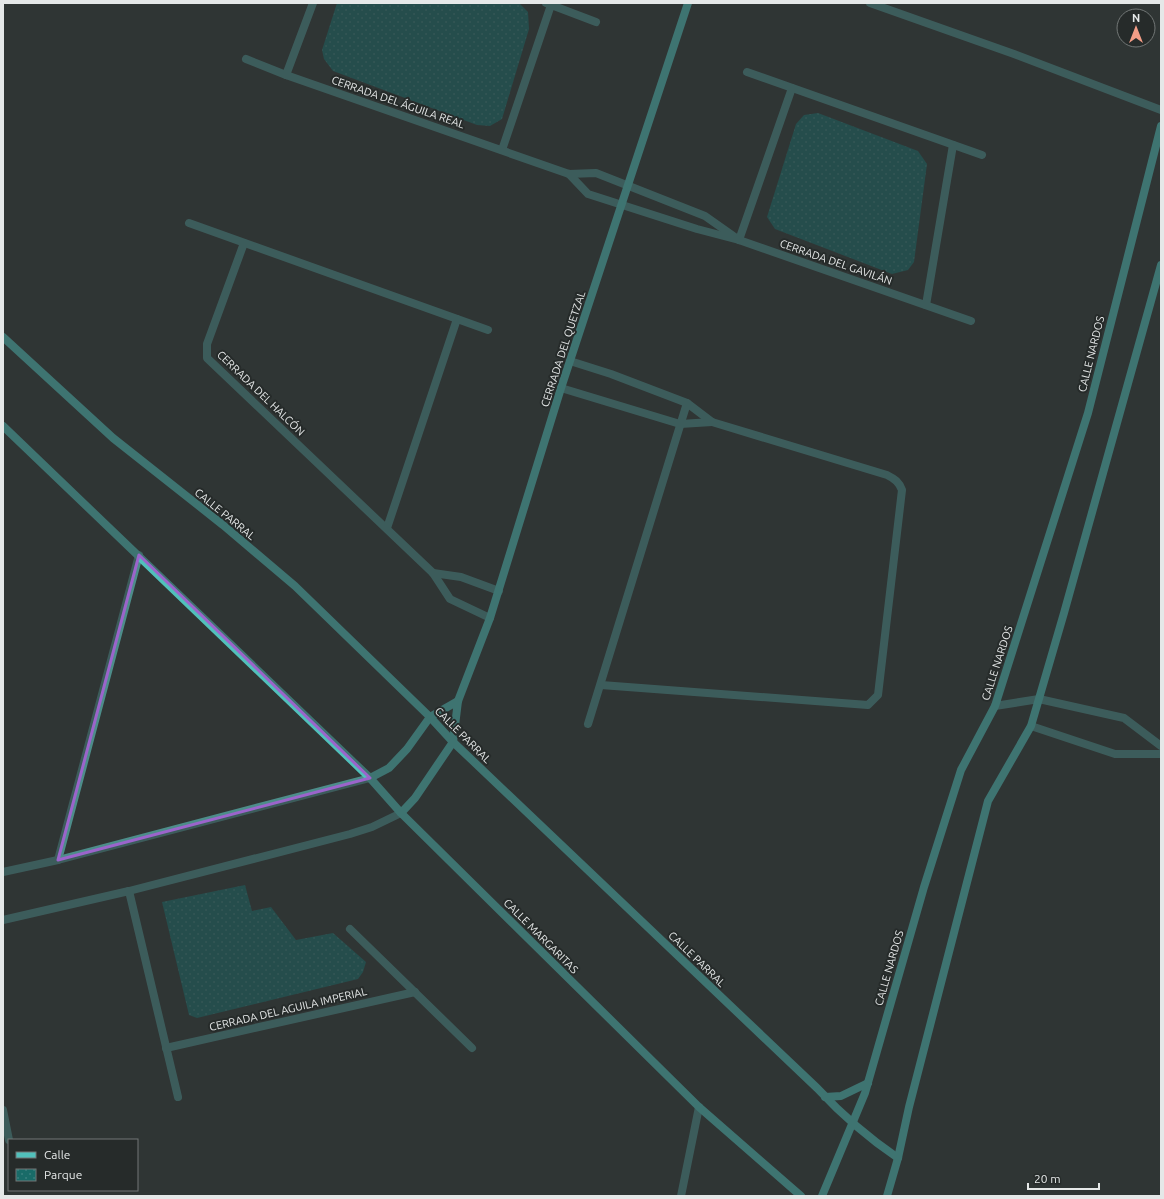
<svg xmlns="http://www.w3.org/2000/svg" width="1164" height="1199" viewBox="0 0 1164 1199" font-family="Ubuntu,sans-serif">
	<defs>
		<pattern id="park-dots" width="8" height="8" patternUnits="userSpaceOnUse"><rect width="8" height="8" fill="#196b68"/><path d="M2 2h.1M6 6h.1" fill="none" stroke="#3a807e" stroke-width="1.8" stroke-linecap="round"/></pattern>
	</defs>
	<rect width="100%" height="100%" fill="#303534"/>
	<!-- park -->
	<g fill="url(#park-dots)">
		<path d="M337,3H519L528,12L529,29L502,119L490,126L477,125L333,71L324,59L322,50Z"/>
		<path d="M818,113L918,151L927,164L914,262L908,270L892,274L775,229L767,217L796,124L804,115Z"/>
		<path d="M245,885L252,911L271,907L296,940L333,933L366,962L363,972L358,979L197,1018L189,1015L162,902Z"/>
	</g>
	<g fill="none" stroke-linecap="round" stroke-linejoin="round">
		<!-- street -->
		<g stroke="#4d8d8a" stroke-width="8">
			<path d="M546,3L596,22"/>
			<path d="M870,3L1014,54L1161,110"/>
			<path d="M246,59L286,75L569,174L596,173L705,216L739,240"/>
			<path d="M747,72L982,155"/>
			<path d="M286,75L313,3"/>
			<path d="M502,150L551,5"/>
			<path d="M569,174L588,194L697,229L739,240L971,321"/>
			<path d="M189,223L488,330"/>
			<path d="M739,240L792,88"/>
			<path d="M244,243L207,344V358L433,573L450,599L490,618"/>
			<path d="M926,305L953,145"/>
			<path d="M570,361L611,374L687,403L712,422L887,475C895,479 899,482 902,490L878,695L868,705L601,685"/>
			<path d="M561,388L680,424L712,422"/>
			<path d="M387,528L457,319"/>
			<path d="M433,573L461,577L499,591"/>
			<path d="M995,706L1039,699L1124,718L1161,746"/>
			<path d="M588,724L687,403"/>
			<path d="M1031,726L1115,754H1161"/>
			<path d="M58,860L139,555"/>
			<path d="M3,872L58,860L370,778"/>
			<path d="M129,891L178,1097"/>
			<path d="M3,920L129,891L350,834L372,827L401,813"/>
			<path d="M350,929L472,1048"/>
			<path d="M166,1048L415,992"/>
			<path d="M3,1110L9,1140"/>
			<path d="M681,1196L699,1107"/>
		</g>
		<!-- secondary -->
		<g stroke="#51c0bb" stroke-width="8">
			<path d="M3,337L113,438L223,525L295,586L430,717L453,742L817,1088C842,1115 867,1137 898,1158"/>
			<path d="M3,426L370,778L401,813L699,1107L801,1196"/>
			<path d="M370,778L389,768L407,749L430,717L458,701"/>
			<path d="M401,813L415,798L453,742L458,701L490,618L561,388L688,3"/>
			<path d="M825,1097L841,1096L868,1083"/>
			<path d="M822,1196L865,1093L924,887L961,770L995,706L1088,413L1161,126"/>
			<path d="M887,1196L898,1158L909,1107L988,801L1031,726L1064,613L1161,265"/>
		</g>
	</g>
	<!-- marked area -->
	<path d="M0 0H1164V1199H0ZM139,555L370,778L58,860Z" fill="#303534" fill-opacity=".55" fill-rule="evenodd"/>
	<path fill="none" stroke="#9b64cb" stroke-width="3" stroke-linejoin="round" d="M139,555L370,778L58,860Z"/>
	<g text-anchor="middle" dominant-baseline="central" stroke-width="4" stroke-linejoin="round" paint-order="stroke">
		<!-- street labels -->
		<g font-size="11" fill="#e5e8e8" stroke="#262b2a">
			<text transform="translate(398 102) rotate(19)">CERRADA DEL ÁGUILA REAL</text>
			<text transform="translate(836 262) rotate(19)">CERRADA DEL GAVILÁN</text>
			<text transform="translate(563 349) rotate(-72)">CERRADA DEL QUETZAL</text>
			<text transform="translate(1091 354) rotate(-76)">CALLE NARDOS</text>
			<text transform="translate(261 393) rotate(44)">CERRADA DEL HALCÓN</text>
			<text transform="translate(225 514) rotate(39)">CALLE PARRAL</text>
			<text transform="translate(997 663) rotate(-72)">CALLE NARDOS</text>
			<text transform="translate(463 735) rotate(45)">CALLE PARRAL</text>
			<text transform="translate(541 936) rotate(45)">CALLE MARGARITAS</text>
			<text transform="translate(697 959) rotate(44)">CALLE PARRAL</text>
			<text transform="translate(889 968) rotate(-74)">CALLE NARDOS</text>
			<text transform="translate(288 1009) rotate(-13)">CERRADA DEL AGUILA IMPERIAL</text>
		</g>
	</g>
	<!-- border -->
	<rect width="1164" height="1199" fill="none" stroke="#e5e8e8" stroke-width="8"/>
	<!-- legend -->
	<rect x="8" y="1139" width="130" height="52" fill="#262b2a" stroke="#727776"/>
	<rect x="16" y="1152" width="20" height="6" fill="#51c0bb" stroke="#727776"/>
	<text x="44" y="1159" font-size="12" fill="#e5e8e8">Calle</text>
	<rect x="16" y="1169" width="20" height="12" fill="url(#park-dots)" stroke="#727776"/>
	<text x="44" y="1179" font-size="12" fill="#e5e8e8">Parque</text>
	<!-- north arrow -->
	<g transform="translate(1136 28)"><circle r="19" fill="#262b2a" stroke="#727776"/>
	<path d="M0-3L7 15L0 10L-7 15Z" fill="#f49e87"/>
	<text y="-6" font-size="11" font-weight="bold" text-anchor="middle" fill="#e5e8e8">N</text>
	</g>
	<!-- scale -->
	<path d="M1028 1183v6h71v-6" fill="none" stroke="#e5e8e8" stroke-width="2"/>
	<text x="1034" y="1183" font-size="12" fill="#e5e8e8" stroke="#262b2a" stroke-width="3" paint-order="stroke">20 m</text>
</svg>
